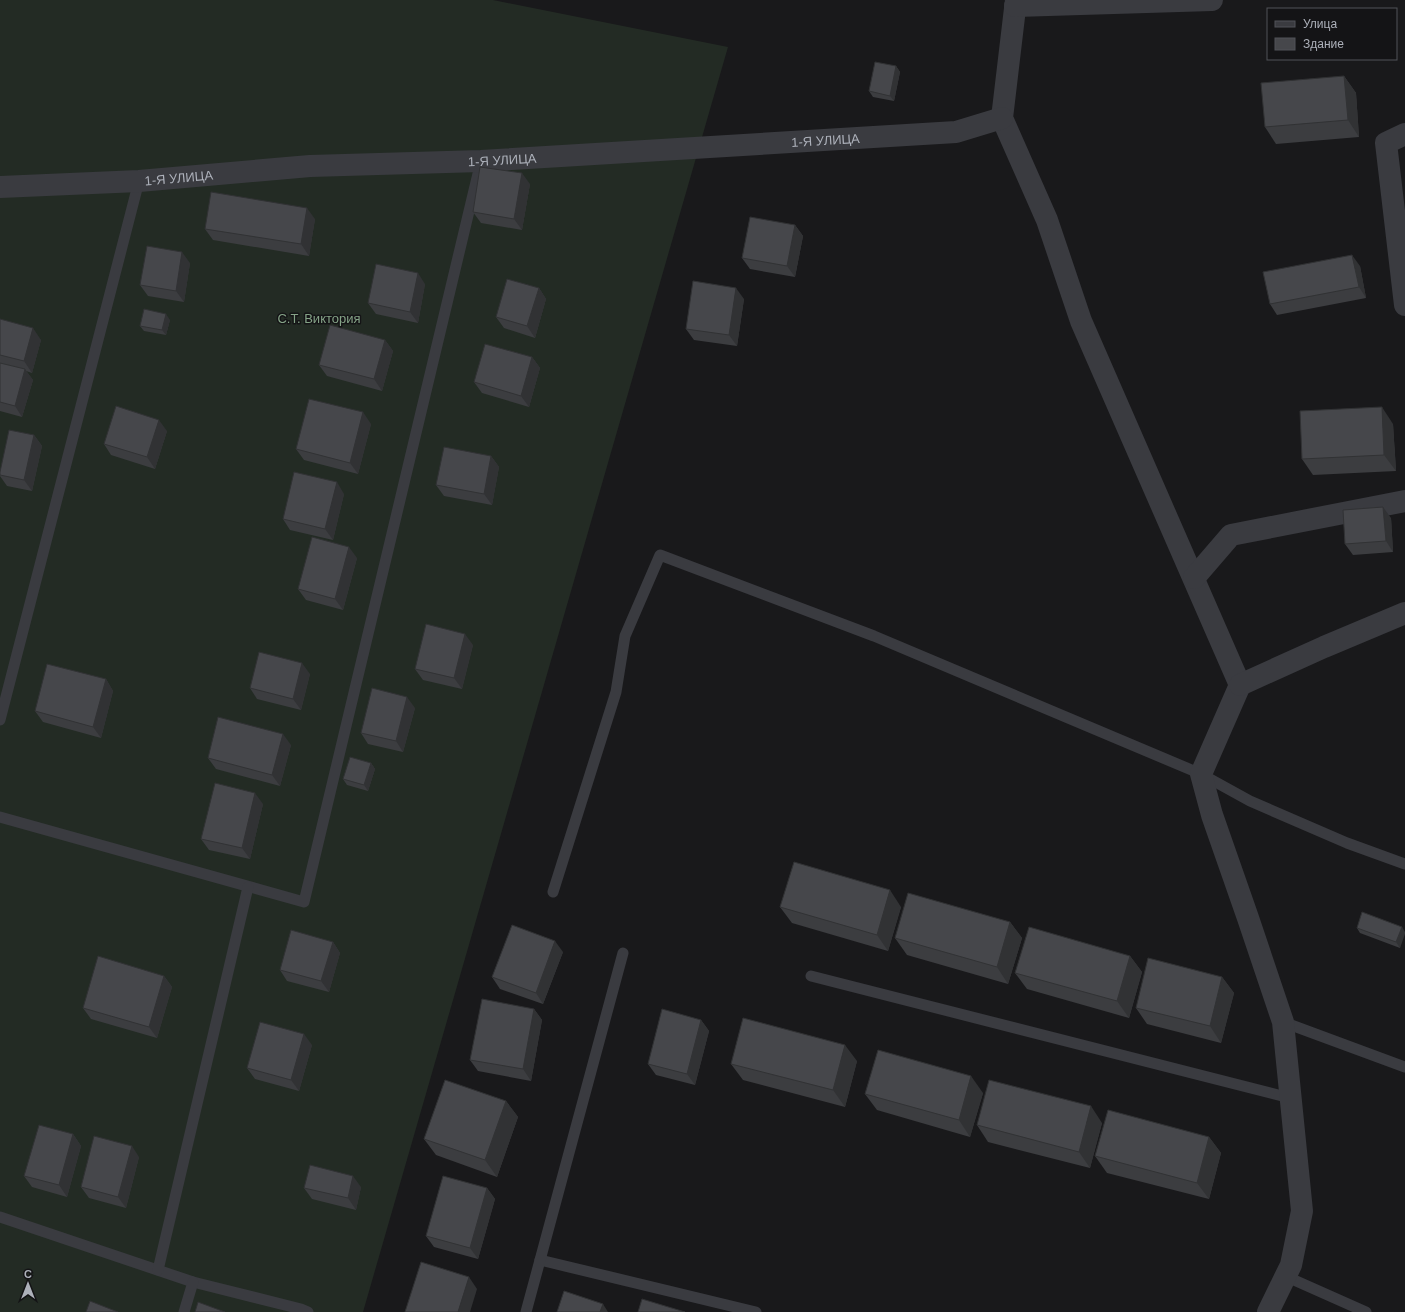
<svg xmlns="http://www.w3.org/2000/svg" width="1405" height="1312" viewBox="0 0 1405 1312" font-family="Helvetica,sans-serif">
	<rect width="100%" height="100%" fill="#19191b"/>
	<!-- garden -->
	<path fill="#232b24" d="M0,0H493L728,47L363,1312H0Z"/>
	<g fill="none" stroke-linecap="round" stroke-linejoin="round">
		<!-- service -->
		<g stroke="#3a3b40" stroke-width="11">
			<path d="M0,720L139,181"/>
			<path d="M0,817L304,902L481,161"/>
			<path d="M553,892L616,692L625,636L660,555L874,636L1201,774L1250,801L1347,843L1405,864"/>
			<path d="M811,976L1290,1098"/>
			<path d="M1283,1022L1405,1067"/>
			<path d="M0,1217L193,1282L301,1309L308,1312"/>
			<path d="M540,1260L756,1312"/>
			<path d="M158,1270L248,887"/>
			<path d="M1285,1276L1366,1312"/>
			<path d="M184,1312L193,1282"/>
			<path d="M526,1312L623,953"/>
		</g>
		<!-- minor -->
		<g stroke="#3a3b40" stroke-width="22">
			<path d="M1016,0L1002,118L1047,220L1081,321L1240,685L1201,774L1212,815L1248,918L1283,1022L1302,1211L1291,1265L1268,1312"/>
			<path d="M1015,6L1212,0"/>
			<path d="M1405,134L1386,143L1405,305"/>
			<path id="s1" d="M0,187L139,181L310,166L481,161L956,132L1002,118"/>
			<path d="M1194,578L1231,535L1405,501"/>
			<path d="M1240,685L1324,647L1405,613"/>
		</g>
	</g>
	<!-- wall -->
	<g fill="#3c3d40">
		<path d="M896,66L900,72L894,101L873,97L869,91Z"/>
		<path d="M1344,76L1356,93L1359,137L1276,144L1265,127Z"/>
		<path d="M530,184L522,230L481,223L473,212Z"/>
		<path d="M315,219L309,256L213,240L205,229Z"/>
		<path d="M795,225L803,236L795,277L750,269L742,258Z"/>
		<path d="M190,263L184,302L148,296L140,285Z"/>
		<path d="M1360,266L1366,298L1277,315L1270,304Z"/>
		<path d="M425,284L418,323L376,314L368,303Z"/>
		<path d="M539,288L546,299L535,338L504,328L496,317Z"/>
		<path d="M744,299L737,346L694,340L686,329Z"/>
		<path d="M0,319L41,340L32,373L26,371L33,380L22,417L0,411Z"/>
		<path d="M170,320L166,335L144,331L140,326Z"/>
		<path d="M385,340L393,351L382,391L327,376L319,365Z"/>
		<path d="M532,357L540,368L529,407L482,393L474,382Z"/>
		<path d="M371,424L358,474L304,460L296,449Z"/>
		<path d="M1393,424L1396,471L1313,475L1302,459Z"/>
		<path d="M167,431L155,469L111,455L104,444Z"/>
		<path d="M34,435L42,446L32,491L7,486L0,476V472Z"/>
		<path d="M491,456L499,467L492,505L444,496L436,485Z"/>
		<path d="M344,494L333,540L290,530L283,519Z"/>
		<path d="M1391,518L1393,552L1353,555L1345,544Z"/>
		<path d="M357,558L343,610L306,600L298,589Z"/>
		<path d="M473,645L462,689L423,680L415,669Z"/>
		<path d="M310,674L301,710L257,699L250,688Z"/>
		<path d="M106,679L113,691L101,738L43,722L35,711Z"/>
		<path d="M415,708L403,752L368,744L361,733Z"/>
		<path d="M291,745L280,786L216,769L208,758Z"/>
		<path d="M371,763L375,769L368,791L347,785L343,779Z"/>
		<path d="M263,804L250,859L209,850L201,839Z"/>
		<path d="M780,907H901L888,951L792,923Z"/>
		<path d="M1010,922L1022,938L1008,984L907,955L895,938Z"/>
		<path d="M1402,927L1400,948L1360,933L1357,928Z"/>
		<path d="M333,942L340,953L329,992L287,981L280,970Z"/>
		<path d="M563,952L543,1004L500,989L492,977Z"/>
		<path d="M1130,956L1142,972L1129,1018L1027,989L1015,973Z"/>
		<path d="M164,976L172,987L157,1038L91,1019L83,1008Z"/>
		<path d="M1222,977L1234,993L1221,1043L1147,1024L1136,1008Z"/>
		<path d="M534,1009L542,1020L531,1081L478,1071L470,1060Z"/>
		<path d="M701,1020L709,1031L695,1085L656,1075L648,1064Z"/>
		<path d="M312,1045L299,1091L255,1079L247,1068Z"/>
		<path d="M857,1061L845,1107L743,1080L731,1064Z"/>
		<path d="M983,1093L970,1137L877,1110L865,1094Z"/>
		<path d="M506,1101L518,1117L497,1177L436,1155L424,1139Z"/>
		<path d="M1102,1123L1090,1168L988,1142L977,1125Z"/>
		<path d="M73,1134L81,1146L67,1197L32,1187L24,1176Z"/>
		<path d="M1209,1137L1221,1153L1209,1199L1107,1173L1095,1156Z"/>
		<path d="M139,1157L126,1208L89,1198L81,1187Z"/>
		<path d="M361,1187L356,1210L312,1199L304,1188Z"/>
		<path d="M487,1188L495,1199L478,1259L434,1247L426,1236Z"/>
	</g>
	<!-- shaded-wall -->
	<g fill="#313234">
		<path d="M896,66L900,72L894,101L890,96Z"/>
		<path d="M1344,76L1356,93L1359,137L1348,120Z"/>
		<path d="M522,173L530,184L522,230L514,219Z"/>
		<path d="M307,208L315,219L309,256L301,244Z"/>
		<path d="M795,225L803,236L795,277L787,266Z"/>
		<path d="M182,252L190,263L184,302L176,291Z"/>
		<path d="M1352,255L1360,266L1366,298L1359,287Z"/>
		<path d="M418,273L425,284L418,323L410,312Z"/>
		<path d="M539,288L546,299L535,338L527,326Z"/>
		<path d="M736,288L744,299L737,346L729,335Z"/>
		<path d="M166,314L170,320L166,335L162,330Z"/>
		<path d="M33,328L41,340L32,373L24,361Z"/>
		<path d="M385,340L393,351L382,391L374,379Z"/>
		<path d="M532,357L540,368L529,407L521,396Z"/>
		<path d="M25,369L33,380L22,417L15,406Z"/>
		<path d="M1382,407L1393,424L1396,471L1384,455Z"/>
		<path d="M363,412L371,424L358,474L350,463Z"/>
		<path d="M159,420L167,431L155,469L147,457Z"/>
		<path d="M34,435L42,446L32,491L24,480Z"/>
		<path d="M491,456L499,467L492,505L484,494Z"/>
		<path d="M337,482L344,494L333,540L325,529Z"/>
		<path d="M1383,507L1391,518L1393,552L1386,541Z"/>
		<path d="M349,547L357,558L343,610L335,599Z"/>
		<path d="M465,634L473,645L462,689L454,678Z"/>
		<path d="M302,663L310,674L301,710L293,699Z"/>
		<path d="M106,679L113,691L101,738L93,727Z"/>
		<path d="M407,697L415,708L403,752L396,741Z"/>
		<path d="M283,734L291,745L280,786L272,775Z"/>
		<path d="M371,763L375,769L368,791L364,785Z"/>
		<path d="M255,793L263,804L250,859L242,848Z"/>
		<path d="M890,890L901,907L888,951L877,935Z"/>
		<path d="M1010,922L1022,938L1008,984L997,967Z"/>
		<path d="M1402,927L1405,932V934L1400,948L1396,942Z"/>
		<path d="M555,941L563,952L543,1004L536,993Z"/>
		<path d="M333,942L340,953L329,992L321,981Z"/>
		<path d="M1130,956L1142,972L1129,1018L1117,1001Z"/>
		<path d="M164,976L172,987L157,1038L149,1027Z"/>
		<path d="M1222,977L1234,993L1221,1043L1210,1026Z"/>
		<path d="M534,1009L542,1020L531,1081L523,1069Z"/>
		<path d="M701,1020L709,1031L695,1085L687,1074Z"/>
		<path d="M304,1034L312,1045L299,1091L291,1080Z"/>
		<path d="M845,1045L857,1061L845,1107L833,1090Z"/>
		<path d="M971,1076L983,1093L970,1137L959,1120Z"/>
		<path d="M506,1101L518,1117L497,1177L485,1160Z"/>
		<path d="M1091,1106L1102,1123L1090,1168L1079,1152Z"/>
		<path d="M73,1134L81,1146L67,1197L59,1185Z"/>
		<path d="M1209,1137L1221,1153L1209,1199L1197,1183Z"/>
		<path d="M132,1146L139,1157L126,1208L118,1197Z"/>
		<path d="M353,1176L361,1187L356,1210L348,1198Z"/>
		<path d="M487,1188L495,1199L478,1259L470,1248Z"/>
		<path d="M469,1277L477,1289L470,1312H458Z"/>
		<path d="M603,1304L608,1312H600Z"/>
	</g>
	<!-- building -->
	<g fill="#46474b" stroke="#313234">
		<path d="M875,62L896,66L890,96L869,91Z"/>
		<path d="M1344,76L1348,120L1265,127L1261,83Z"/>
		<path d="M480,167L522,173L514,219L473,212Z"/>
		<path d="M211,192L307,208L301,244L205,229Z"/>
		<path d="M750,217L795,225L787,266L742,258Z"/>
		<path d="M147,246L182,252L176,291L140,285Z"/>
		<path d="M1352,255L1359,287L1270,304L1263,272Z"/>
		<path d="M376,264L418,273L410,312L368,303Z"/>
		<path d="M507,279L539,288L527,326L496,317Z"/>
		<path d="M693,281L736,288L729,335L686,329Z"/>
		<path d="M144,309L166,314L162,330L140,326Z"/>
		<path d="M0,319L33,328L24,361L0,355Z"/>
		<path d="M330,325L385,340L374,379L319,365Z"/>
		<path d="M485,344L532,357L521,396L474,382Z"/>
		<path d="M0,363L25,369L15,406L0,402Z"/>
		<path d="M309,399L363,412L350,463L296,449Z"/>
		<path d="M116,406L159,420L147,457L104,444Z"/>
		<path d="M1382,407L1384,455L1302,459L1300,411Z"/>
		<path d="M9,430L34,435L24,480L0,475V472Z"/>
		<path d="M444,447L491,456L484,494L436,485Z"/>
		<path d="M294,472L337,482L325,529L283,519Z"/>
		<path d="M1383,507L1386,541L1345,544L1343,510Z"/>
		<path d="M312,537L349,547L335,599L298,589Z"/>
		<path d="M426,624L465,634L454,678L415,669Z"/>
		<path d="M259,652L302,663L293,699L250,688Z"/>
		<path d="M47,664L106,679L93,727L35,711Z"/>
		<path d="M372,688L407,697L396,741L361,733Z"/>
		<path d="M218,717L283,734L272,775L208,758Z"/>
		<path d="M350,757L371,763L364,785L343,779Z"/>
		<path d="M215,783L255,793L242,848L201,839Z"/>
		<path d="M794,862L890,890L877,935L780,907Z"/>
		<path d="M908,893L1010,922L997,967L895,938Z"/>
		<path d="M1362,912L1402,927L1396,942L1357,928Z"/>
		<path d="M512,925L555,941L536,993L492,977Z"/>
		<path d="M1029,927L1130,956L1117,1001L1015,973Z"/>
		<path d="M291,930L333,942L321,981L280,970Z"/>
		<path d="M98,956L164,976L149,1027L83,1008Z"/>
		<path d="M1148,958L1222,977L1210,1026L1136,1008Z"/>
		<path d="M482,999L534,1009L523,1069L470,1060Z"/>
		<path d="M662,1009L701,1020L687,1074L648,1064Z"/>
		<path d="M743,1018L845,1045L833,1090L731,1064Z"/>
		<path d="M260,1022L304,1034L291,1080L247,1068Z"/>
		<path d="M878,1050L971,1076L959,1120L865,1094Z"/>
		<path d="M445,1080L506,1101L485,1160L424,1139Z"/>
		<path d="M989,1080L1091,1106L1079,1152L977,1125Z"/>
		<path d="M1108,1110L1209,1137L1197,1183L1095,1156Z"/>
		<path d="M39,1125L73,1134L59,1185L24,1176Z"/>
		<path d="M94,1136L132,1146L118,1197L81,1187Z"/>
		<path d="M310,1165L353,1176L348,1198L304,1188Z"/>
		<path d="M443,1176L487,1188L470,1248L426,1236Z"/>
		<path d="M421,1262L469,1277L458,1312H405Z"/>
		<path d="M564,1291L603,1304L600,1312H557Z"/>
		<path d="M642,1299L685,1312H638Z"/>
		<path d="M90,1301L118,1312H86Z"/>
		<path d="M198,1302L225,1312H195Z"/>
	</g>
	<g text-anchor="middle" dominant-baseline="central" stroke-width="3" stroke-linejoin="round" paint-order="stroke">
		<!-- street labels -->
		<g font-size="13" fill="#adb1ba" stroke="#141416">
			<text stroke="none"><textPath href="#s1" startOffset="827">1-Я УЛИЦА</textPath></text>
			<text stroke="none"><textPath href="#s1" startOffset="503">1-Я УЛИЦА</textPath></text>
			<text stroke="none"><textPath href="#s1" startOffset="179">1-Я УЛИЦА</textPath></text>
		</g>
		<!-- park labels -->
		<g font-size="13" fill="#85a387" stroke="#141416">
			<text x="319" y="318">С.Т. Виктория</text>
		</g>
	</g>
	<!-- legend -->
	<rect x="1267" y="8" width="130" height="52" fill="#141416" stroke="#515358"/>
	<rect x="1275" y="21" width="20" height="6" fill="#3a3b40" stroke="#515358"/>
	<text x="1303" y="28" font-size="12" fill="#adb1ba">Улица</text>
	<rect x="1275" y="38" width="20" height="12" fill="#46474b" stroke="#515358"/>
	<text x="1303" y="48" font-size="12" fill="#adb1ba">Здание</text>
	<!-- north arrow -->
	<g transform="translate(28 1284)" stroke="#141416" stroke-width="3" paint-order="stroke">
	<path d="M0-3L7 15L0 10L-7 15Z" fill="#adb1ba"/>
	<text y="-6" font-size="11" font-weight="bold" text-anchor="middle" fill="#adb1ba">С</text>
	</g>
</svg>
